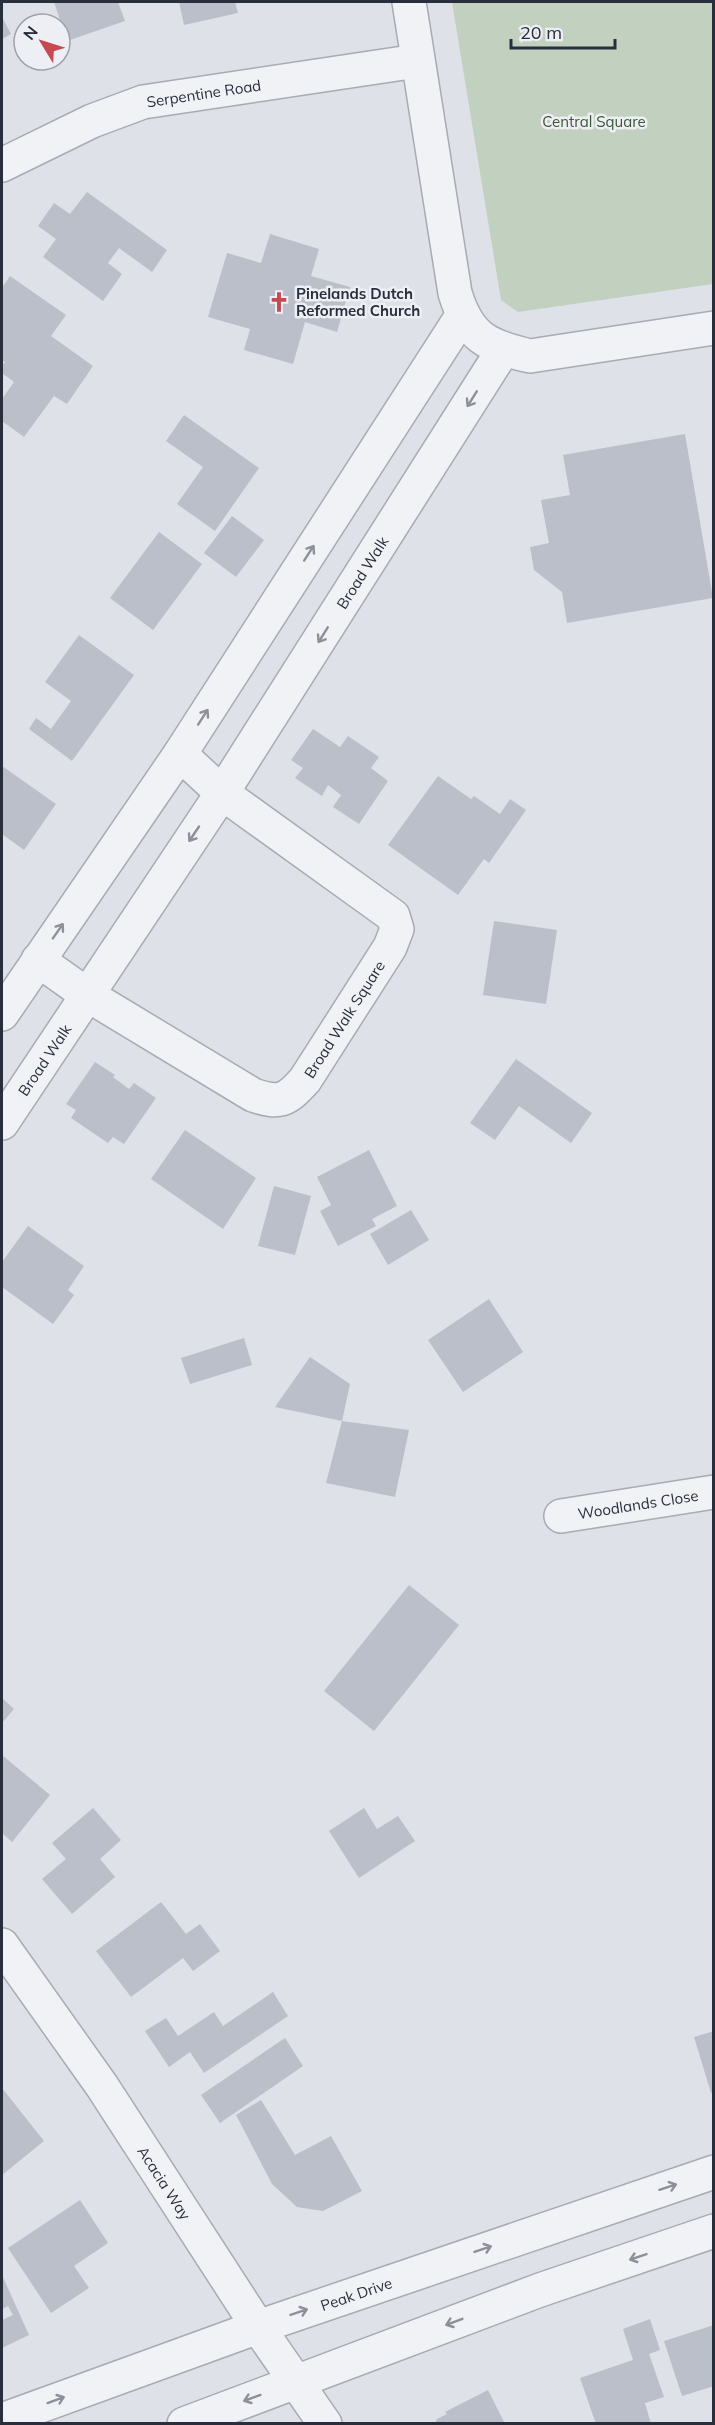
<svg xmlns="http://www.w3.org/2000/svg" width="715" height="2425" viewBox="0 0 715 2425" font-family="Mulish,sans-serif">
	<rect width="100%" height="100%" fill="#dee1e7"/>
	<!-- green -->
	<path fill="#c2d0bf" d="M452,2H713V284L518,312L501,300Z"/>
	<!-- building -->
	<g fill="#bbbfc9">
		<path d="M54,2H118L125,21L67,41Z"/>
		<path d="M179,2H235L238,13L184,25Z"/>
		<path d="M2,17L11,34L2,39Z"/>
		<path d="M87,192L167,250L152,272L119,248L108,263L122,274L103,301L43,257L56,239L38,226L54,203L70,214Z"/>
		<path d="M270,234L319,249L311,276L350,287L337,332L305,322L293,364L244,350L250,329L208,317L227,253L261,263Z"/>
		<path d="M10,276L66,315L51,336L93,366L67,404L54,396L24,437L2,421V399L14,382L2,373V366L5,362L2,360V288Z"/>
		<path d="M184,415L259,468L215,531L177,504L203,467L166,441Z"/>
		<path d="M685,434L713,598L567,623L562,592L534,570L530,547L549,543L541,500L570,495L563,455Z"/>
		<path d="M232,516L264,540L236,577L204,553Z"/>
		<path d="M159,532L202,564L153,630L110,598Z"/>
		<path d="M79,635L134,675L72,761L29,729L36,718L51,729L71,701L45,682Z"/>
		<path d="M313,729L340,747L348,736L379,757L371,768L388,781L359,824L333,807L341,795L328,785L322,796L295,778L303,768L291,760Z"/>
		<path d="M2,766L56,804L24,850L2,834Z"/>
		<path d="M438,776L471,799L474,796L500,814L510,799L526,810L489,863L484,859L458,895L388,845Z"/>
		<path d="M494,921L557,930L546,1004L483,995Z"/>
		<path d="M516,1059L592,1113L571,1143L519,1106L495,1140L470,1123Z"/>
		<path d="M95,1062L115,1075L113,1077L129,1089L134,1083L156,1098L124,1144L113,1137L108,1143L71,1118L76,1110L66,1104Z"/>
		<path d="M185,1130L256,1178L223,1229L151,1179Z"/>
		<path d="M369,1150L397,1206L372,1219L376,1226L338,1246L320,1211L331,1205L317,1177Z"/>
		<path d="M274,1186L311,1196L295,1255L258,1246Z"/>
		<path d="M411,1210L429,1240L388,1265L370,1234Z"/>
		<path d="M28,1226L84,1266L68,1290L74,1295L53,1324L2,1287V1262Z"/>
		<path d="M489,1299L523,1352L463,1392L428,1340Z"/>
		<path d="M244,1338L252,1365L190,1384L181,1358Z"/>
		<path d="M310,1357L350,1384L342,1421L409,1430L395,1497L326,1483L342,1421L275,1407Z"/>
		<path d="M409,1585L459,1625L374,1731L324,1691Z"/>
		<path d="M2,1698L14,1709L2,1723Z"/>
		<path d="M2,1755L50,1795L12,1842L2,1833Z"/>
		<path d="M93,1808L121,1840L100,1859L115,1877L72,1914L42,1879L66,1859L52,1843Z"/>
		<path d="M364,1808L377,1829L398,1816L415,1841L359,1878L329,1831Z"/>
		<path d="M161,1902L186,1934L200,1924L220,1951L193,1971L183,1958L131,1997L96,1951Z"/>
		<path d="M273,1992L288,2016L204,2073L190,2052L169,2067L145,2031L166,2018L178,2036L214,2012L223,2026Z"/>
		<path d="M714,2031V2092L711,2093L694,2037Z"/>
		<path d="M285,2038L303,2066L220,2123L201,2095Z"/>
		<path d="M2,2088L44,2141L2,2175Z"/>
		<path d="M261,2100L295,2155L331,2136L362,2191L323,2211L297,2207L272,2184L236,2115Z"/>
		<path d="M80,2200L108,2243L74,2266L89,2288L51,2313L8,2248Z"/>
		<path d="M2,2275L29,2335L2,2348V2320L13,2315L8,2306L2,2309Z"/>
		<path d="M650,2319L660,2350L649,2354L664,2397L645,2403L651,2424H596L580,2378L633,2360L623,2329Z"/>
		<path d="M714,2325V2386L682,2396L664,2341Z"/>
		<path d="M488,2390L505,2424H435L437,2419L447,2414L445,2412Z"/>
	</g>
	<g fill="none" stroke-linecap="round" stroke-linejoin="round">
		<!-- minor casing -->
		<g stroke="#a7abb4" stroke-width="36">
			<g id="minor">
				<path id="s1" d="M2,165L92,121L143,102L417,61"/>
				<path id="s2" d="M38,960L86,994L253,1095C280,1104 286,1101 305,1080L390,947L397,929L393,916L222,793L180,754"/>
				<path d="M2,1014L180,754L462,316"/>
				<path id="s3" d="M2,1123L222,793L503,350"/>
				<path id="s4" d="M561,1516L714,1492"/>
				<path id="s5" d="M2,1945L102,2086L258,2327L325,2424"/>
				<path id="s6" d="M2,2420L258,2327L714,2172"/>
				<path d="M184,2424L540,2290L714,2231"/>
			</g>
		</g>
		<!-- tertiary casing -->
		<g stroke="#a7abb4" stroke-width="36">
			<path id="tertiary" d="M409,2L455,293C468,337 487,346 530,356L714,328"/>
		</g>
		<!-- minor -->
		<use href="#minor" stroke="#f0f2f5" stroke-width="33"/>
		<!-- tertiary -->
		<use href="#tertiary" stroke="#f0f2f5" stroke-width="33"/>
	</g>
	<!-- one-way arrows -->
	<defs><path id="oneway-shaft" d="M-6 0H5M1.5-3L5.5 0L1.5 3" fill="none" stroke-width="1.6" stroke-linecap="round" stroke-linejoin="round" transform="scale(1.5)"/></defs>
	<g stroke="#8c9098">
		<use href="#oneway-shaft" transform="translate(472 399) rotate(122)"/>
		<use href="#oneway-shaft" transform="translate(309 553) rotate(-57)"/>
		<use href="#oneway-shaft" transform="translate(323 635) rotate(122)"/>
		<use href="#oneway-shaft" transform="translate(203 717) rotate(-57)"/>
		<use href="#oneway-shaft" transform="translate(194 834) rotate(124)"/>
		<use href="#oneway-shaft" transform="translate(58 931) rotate(-55)"/>
		<use href="#oneway-shaft" transform="translate(668 2187) rotate(-18)"/>
		<use href="#oneway-shaft" transform="translate(483 2249) rotate(-19)"/>
		<use href="#oneway-shaft" transform="translate(638 2257) rotate(161)"/>
		<use href="#oneway-shaft" transform="translate(299 2312) rotate(-19)"/>
		<use href="#oneway-shaft" transform="translate(454 2322) rotate(159)"/>
		<use href="#oneway-shaft" transform="translate(252 2398) rotate(160)"/>
		<use href="#oneway-shaft" transform="translate(56 2400) rotate(-20)"/>
	</g>
	<!-- icons -->
	<defs>
		<g id="church-bare" transform="scale(1.62)"><path d="M-1.2-6h2.4v3.5h3.3v2.4h-3.3V6h-2.4V-.1h-3.3v-2.4h3.3Z" fill="#c64851" stroke="#edeff4" stroke-width="2.5" paint-order="stroke"/></g>
	</defs>
	<g fill-rule="evenodd">
		<use href="#church-bare" x="279" y="302"/>
	</g>
	<g text-anchor="middle" dominant-baseline="central" stroke-width="5" stroke-linejoin="round" paint-order="stroke">
		<!-- street labels -->
		<g font-size="15" fill="#282e3c" stroke="#edeff4">
			<text stroke="none"><textPath href="#s1" startOffset="216">Serpentine Road</textPath></text>
			<text stroke="none"><textPath href="#s3" startOffset="658">Broad Walk</textPath></text>
			<text stroke="none"><textPath href="#s2" startOffset="386">Broad Walk Square</textPath></text>
			<text stroke="none"><textPath href="#s3" startOffset="76">Broad Walk</textPath></text>
			<text stroke="none"><textPath href="#s4" startOffset="78">Woodlands Close</textPath></text>
			<text stroke="none"><textPath href="#s5" startOffset="288">Acacia Way</textPath></text>
			<text stroke="none"><textPath href="#s6" startOffset="376">Peak Drive</textPath></text>
		</g>
		<!-- park labels -->
		<g font-size="15" fill="#3a5736" stroke="#edeff4">
			<text x="594" y="121">Central Square</text>
		</g>
		<!-- poi labels -->
		<g font-size="15" font-weight="bold" fill="#282e3c" stroke="#edeff4" text-anchor="start">
			<text x="296" y="293">Pinelands Dutch<tspan x="296" dy="17">Reformed Church</tspan></text>
		</g>
	</g>
	<!-- border -->
	<rect width="715" height="2425" fill="none" stroke="#282e3c" stroke-width="6"/>
	<!-- north arrow -->
	<g transform="translate(42 42) rotate(308)"><circle r="28" fill="#edeff4" stroke="#9ea2aa" stroke-width="1.5"/>
	<path d="M0-4.5L10 22L0 15L-10 22Z" fill="#c64851"/>
	<text y="-9" font-size="16" font-weight="bold" text-anchor="middle" fill="#282e3c">N</text>
	</g>
	<!-- scale -->
	<path d="M511 39v9h104v-9" fill="none" stroke="#282e3c" stroke-width="3"/>
	<text x="520" y="39" font-size="18" fill="#282e3c" stroke="#edeff4" stroke-width="4.5" paint-order="stroke">20 m</text>
</svg>
